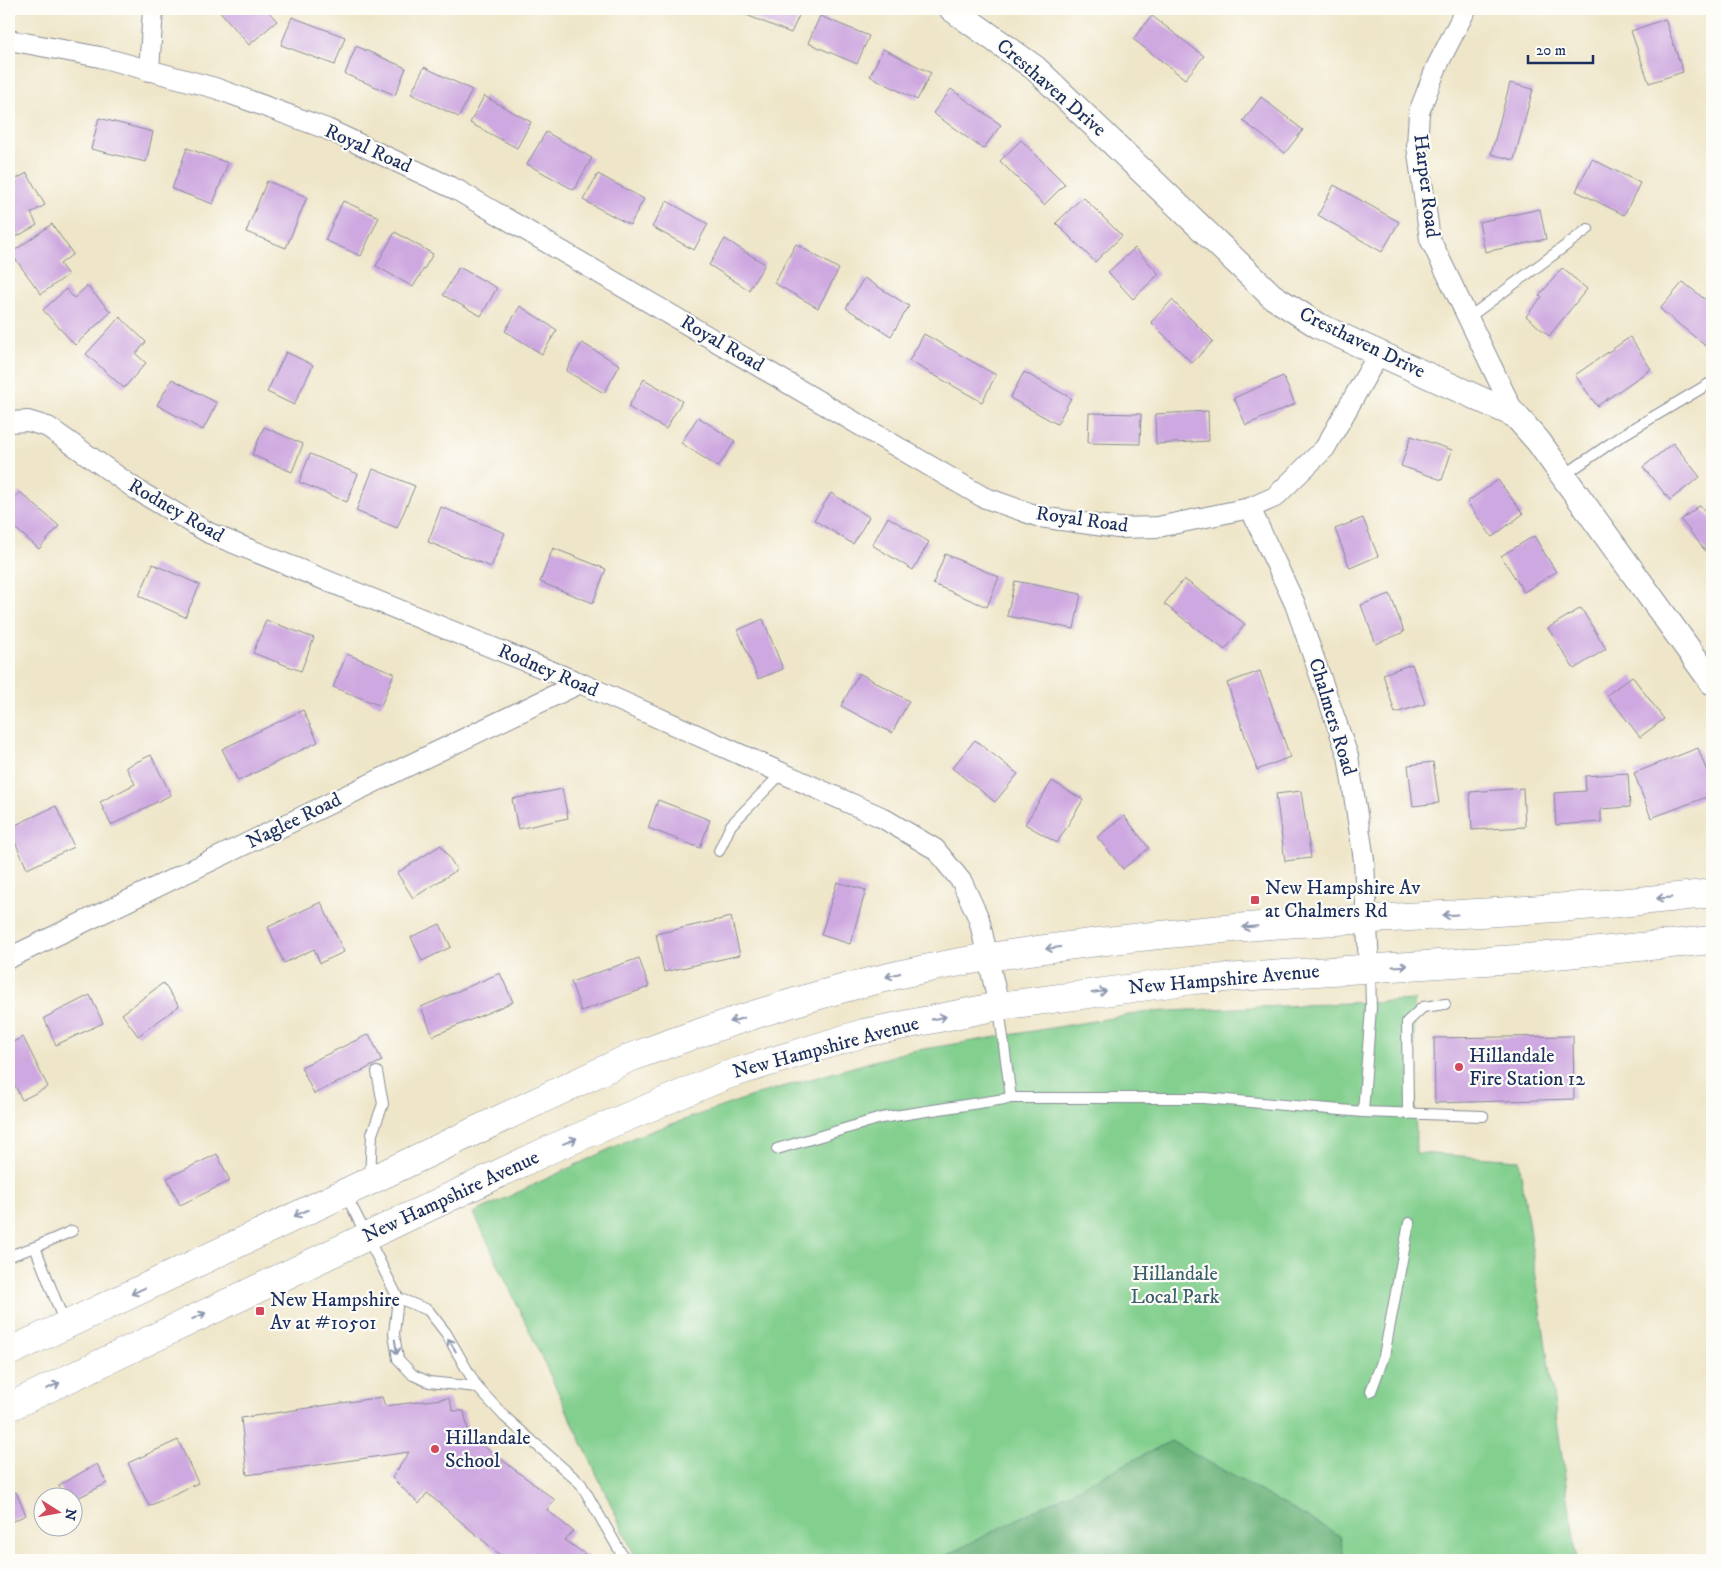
<svg xmlns="http://www.w3.org/2000/svg" width="1721" height="1569" viewBox="0 0 1721 1569" font-family="'IM FELL DW Pica',serif">
	<rect width="100%" height="100%" fill="#fdfcf7"/>
	<filter id="ink" filterUnits="userSpaceOnUse"><feTurbulence type="fractalNoise" baseFrequency=".02" numOctaves="2"/><feDisplacementMap in="SourceGraphic" scale="10" xChannelSelector="R" yChannelSelector="G"/><feConvolveMatrix kernelMatrix="1 2 1 2 8 2 1 2 1" color-interpolation-filters="sRGB"/></filter>
	<filter id="wash" filterUnits="userSpaceOnUse"><feTurbulence type="fractalNoise" baseFrequency=".0096" numOctaves="4" result="noise"/><feDisplacementMap in="SourceGraphic" scale="20" xChannelSelector="R" yChannelSelector="G"/><feGaussianBlur stdDeviation="1.12" result="paint"/><feColorMatrix in="noise" values="0 0 0 0 0 0 0 0 0 0 0 0 0 0 0 0 0 1.4 0 .05"/><feComposite in="paint" operator="in"/></filter>
	<g filter="url(#wash)">
		<rect width="100%" height="100%" fill="#efe6c9"/>
		<!-- green -->
		<path fill="#82cf8e" stroke="#4e7f76" d="M1414,1000L1416,1153L1519,1160L1577,1560H637L474,1213L635,1137L758,1094L906,1052L1148,1012Z"/>
		<!-- forest -->
		<path fill="#69b279" stroke="#42706c" d="M1171,1441L1340,1536L1345,1560H937Z"/>
		<g id="blocks">
			<!-- building -->
			<g fill="#cea8e0">
				<path d="M218,9H266L277,21L249,45Z"/>
				<path d="M741,9H802L791,33L739,12Z"/>
				<path d="M820,16L869,36L857,64L808,43Z"/>
				<path d="M1152,16L1204,56L1185,79L1133,39Z"/>
				<path d="M292,17L345,37L335,65L281,45Z"/>
				<path d="M1665,19L1683,72L1649,83L1631,31Z"/>
				<path d="M356,46L406,68L395,95L345,74Z"/>
				<path d="M883,49L931,73L917,100L870,76Z"/>
				<path d="M424,67L472,90L459,117L411,94Z"/>
				<path d="M1510,83L1533,89L1514,160L1491,154Z"/>
				<path d="M951,89L1001,125L983,149L933,113Z"/>
				<path d="M484,96L531,122L517,148L470,123Z"/>
				<path d="M1261,97L1303,130L1285,153L1243,121Z"/>
				<path d="M99,118L153,132L146,162L91,149Z"/>
				<path d="M546,132L592,158L574,190L527,164Z"/>
				<path d="M1021,140L1065,184L1044,205L1000,161Z"/>
				<path d="M187,148L228,163L213,204L172,189Z"/>
				<path d="M1592,159L1640,183L1624,215L1576,191Z"/>
				<path d="M27,173L45,205L31,213L37,225L9,241V183Z"/>
				<path d="M598,174L644,199L630,225L583,200Z"/>
				<path d="M267,181L307,197L286,248L246,232Z"/>
				<path d="M1334,185L1399,222L1382,252L1318,215Z"/>
				<path d="M1083,197L1122,236L1095,262L1056,223Z"/>
				<path d="M343,201L379,217L361,256L325,240Z"/>
				<path d="M667,201L708,224L694,250L652,227Z"/>
				<path d="M1540,209L1546,239L1485,252L1479,222Z"/>
				<path d="M52,224L73,254L60,264L68,275L41,294L11,253Z"/>
				<path d="M395,232L433,254L413,287L376,266Z"/>
				<path d="M725,239L765,264L749,290L709,265Z"/>
				<path d="M796,244L839,269L818,308L774,283Z"/>
				<path d="M1135,248L1159,274L1133,299L1108,272Z"/>
				<path d="M459,267L497,288L481,316L443,295Z"/>
				<path d="M1562,268L1587,289L1549,336L1526,316L1542,297L1539,296Z"/>
				<path d="M864,278L909,306L891,336L846,308Z"/>
				<path d="M1683,282L1712,305V341L1707,347L1660,309Z"/>
				<path d="M87,286L111,312L75,345L43,310L66,289L74,298Z"/>
				<path d="M1172,300L1213,341L1192,363L1151,322Z"/>
				<path d="M520,306L557,330L542,354L505,331Z"/>
				<path d="M120,317L146,342L136,354L146,363L124,388L86,354Z"/>
				<path d="M924,334L996,375L982,402L909,361Z"/>
				<path d="M1630,337L1651,369L1597,406L1575,375Z"/>
				<path d="M582,343L620,365L604,393L566,371Z"/>
				<path d="M286,352L313,365L294,405L267,392Z"/>
				<path d="M1024,372L1071,398L1057,424L1010,398Z"/>
				<path d="M1283,376L1295,404L1246,425L1234,398Z"/>
				<path d="M172,379L217,403L203,430L157,405Z"/>
				<path d="M644,379L682,401L666,429L628,407Z"/>
				<path d="M1208,411L1209,441L1156,444L1155,414Z"/>
				<path d="M1089,413L1141,414L1140,444L1088,443Z"/>
				<path d="M698,417L735,441L718,467L681,443Z"/>
				<path d="M264,427L303,444L292,472L252,455Z"/>
				<path d="M1411,436L1452,450L1442,480L1401,466Z"/>
				<path d="M1673,443L1700,477L1670,500L1643,467Z"/>
				<path d="M310,454L358,474L347,502L299,482Z"/>
				<path d="M373,469L415,486L397,528L356,511Z"/>
				<path d="M1498,480L1523,514L1492,537L1467,502Z"/>
				<path d="M20,492L59,526L39,549L9,523V505Z"/>
				<path d="M831,493L869,517L853,544L814,520Z"/>
				<path d="M1700,505L1712,520V549L1707,553L1681,520Z"/>
				<path d="M441,507L505,533L491,567L428,542Z"/>
				<path d="M888,517L929,542L913,570L872,545Z"/>
				<path d="M1363,518L1378,556L1350,568L1335,529Z"/>
				<path d="M1534,536L1556,572L1524,592L1501,556Z"/>
				<path d="M553,548L606,569L593,603L540,582Z"/>
				<path d="M945,554L999,577L987,607L933,584Z"/>
				<path d="M153,564L200,585L185,617L139,596Z"/>
				<path d="M1184,579L1245,624L1225,650L1164,604Z"/>
				<path d="M1015,581L1081,594L1074,629L1007,616Z"/>
				<path d="M1390,594L1404,632L1376,644L1361,605Z"/>
				<path d="M1581,608L1606,649L1574,669L1548,628Z"/>
				<path d="M763,619L783,669L758,679L738,630Z"/>
				<path d="M266,620L314,638L301,671L253,653Z"/>
				<path d="M347,654L394,673L381,706L333,687Z"/>
				<path d="M1412,664L1425,704L1395,713L1383,674Z"/>
				<path d="M1260,671L1290,757L1257,770L1227,683Z"/>
				<path d="M859,673L909,701L892,733L841,706Z"/>
				<path d="M1632,676L1664,719L1640,737L1607,695Z"/>
				<path d="M303,710L318,742L238,781L222,749Z"/>
				<path d="M975,740L1018,774L995,802L952,768Z"/>
				<path d="M1698,748L1712,785V795L1651,818L1634,773Z"/>
				<path d="M151,755L171,795L111,825L100,802L135,784L126,767Z"/>
				<path d="M1433,762L1439,803L1413,806L1408,765Z"/>
				<path d="M1628,773L1630,807L1601,809V822L1556,825L1554,793L1586,791L1585,776Z"/>
				<path d="M1052,781L1083,800L1057,843L1025,824Z"/>
				<path d="M1523,788L1525,827L1472,830L1470,792Z"/>
				<path d="M562,789L568,818L518,829L512,799Z"/>
				<path d="M1301,791L1311,858L1285,861L1276,794Z"/>
				<path d="M658,800L710,820L700,848L648,828Z"/>
				<path d="M56,806L74,847L27,869L9,828Z"/>
				<path d="M1124,816L1149,848L1123,869L1097,837Z"/>
				<path d="M441,845L457,870L413,898L397,873Z"/>
				<path d="M837,882L866,890L850,944L821,935Z"/>
				<path d="M321,902L344,952L320,963L314,949L284,963L268,927Z"/>
				<path d="M731,917L740,955L664,972L656,934Z"/>
				<path d="M440,924L451,947L422,961L411,937Z"/>
				<path d="M639,958L649,987L581,1011L571,982Z"/>
				<path d="M500,973L513,1002L433,1036L421,1007Z"/>
				<path d="M163,983L179,1006L138,1036L122,1014Z"/>
				<path d="M90,995L103,1023L56,1045L44,1018Z"/>
				<path d="M369,1034L382,1061L314,1094L301,1067Z"/>
				<path d="M1573,1036L1574,1099L1435,1103L1434,1038Z"/>
				<path d="M23,1037L48,1087L22,1100L9,1074V1044Z"/>
				<path d="M217,1154L230,1181L180,1205L167,1178Z"/>
				<path d="M382,1397L385,1406L449,1398L453,1411H464L469,1435L555,1500L547,1510L573,1531L565,1540L593,1560H506L427,1493L419,1504L392,1478L409,1452L247,1475L241,1418Z"/>
				<path d="M178,1440L198,1483L149,1506L128,1463Z"/>
				<path d="M97,1464L107,1483L72,1501V1496H65L59,1485Z"/>
				<path d="M16,1492L26,1515L9,1523V1495Z"/>
			</g>
		</g>
	</g>
	<g filter="url(#ink)">
		<use href="#blocks" fill-opacity="0" stroke="#858a94" stroke-width="1"/>
		<g fill="none" stroke-linecap="round" stroke-linejoin="round">
			<!-- service casing -->
			<g stroke="#858a94" stroke-width="12">
				<g id="service">
					<path d="M1468,318L1588,229"/>
					<path d="M1563,476L1621,436L1712,382"/>
					<path d="M719,851L731,825L782,773"/>
					<path d="M1370,968L1371,1008L1363,1112L1483,1116"/>
					<path d="M999,1008L1011,1098H1204L1363,1112"/>
					<path d="M1408,1114L1407,1022L1423,1007L1445,1004"/>
					<path d="M777,1149L881,1118L1011,1098"/>
					<path d="M370,1179L372,1134L383,1104L377,1072"/>
					<path d="M345,1193L398,1298L394,1334L398,1359L413,1375L429,1382L477,1387"/>
					<path d="M9,1256L35,1247"/>
					<path d="M398,1298L428,1310L446,1333L477,1387L505,1417L581,1484L625,1560"/>
					<path d="M65,1324L35,1247L72,1231"/>
					<path d="M1371,1391L1384,1356L1409,1223"/>
				</g>
			</g>
			<!-- minor casing -->
			<g stroke="#858a94" stroke-width="22">
				<g id="minor">
					<path d="M1466,9L1437,66L1419,112L1417,146L1430,239L1515,415"/>
					<path d="M9,40L100,57L215,88L327,129L457,190L983,497L1040,517L1118,528L1158,527L1250,508L1275,497L1325,448L1379,353"/>
					<path d="M149,71L153,9"/>
					<path d="M9,422L28,421L48,427L137,490L209,533L580,683L881,817L935,849L962,882L979,919L999,1006"/>
					<path d="M1250,508L1295,604L1348,756L1364,860L1369,967"/>
					<path d="M9,958L580,683"/>
				</g>
			</g>
			<!-- tertiary casing -->
			<g stroke="#858a94" stroke-width="27">
				<path id="tertiary" d="M952,9L1035,68L1272,296L1319,326L1515,415L1538,441L1712,682"/>
			</g>
			<!-- primary casing -->
			<g stroke="#858a94" stroke-width="29">
				<g id="primary">
					<path d="M9,1352L629,1058C746,1015 867,976 990,957C1092,941 1196,930 1298,923C1436,915 1575,910 1712,893"/>
					<path d="M9,1407L553,1148L727,1075L864,1033L999,1006L1193,980L1516,959L1712,940"/>
				</g>
			</g>
			<!-- service -->
			<use href="#service" stroke="#fff" stroke-width="10"/>
			<!-- minor -->
			<use href="#minor" stroke="#fff" stroke-width="20"/>
			<!-- tertiary -->
			<use href="#tertiary" stroke="#fff" stroke-width="25"/>
			<!-- primary -->
			<use href="#primary" stroke="#fff" stroke-width="28"/>
		</g>
		<!-- one-way arrows -->
		<defs><path id="oneway-shaft" d="M-6 0H5M1.5-3L5.5 0L1.5 3" fill="none" stroke-width="1.6" stroke-linecap="round" stroke-linejoin="round" transform="scale(1.25)"/></defs>
		<g stroke="#8d97ae">
			<use href="#oneway-shaft" transform="translate(1664 898) rotate(176)"/>
			<use href="#oneway-shaft" transform="translate(1450 915) rotate(176)"/>
			<use href="#oneway-shaft" transform="translate(1250 927) rotate(175)"/>
			<use href="#oneway-shaft" transform="translate(1053 948) rotate(172)"/>
			<use href="#oneway-shaft" transform="translate(1400 966) rotate(-3)"/>
			<use href="#oneway-shaft" transform="translate(893 975) rotate(165)"/>
			<use href="#oneway-shaft" transform="translate(1099 992) rotate(-8)"/>
			<use href="#oneway-shaft" transform="translate(939 1018) rotate(-12)"/>
			<use href="#oneway-shaft" transform="translate(737 1020) rotate(163)"/>
			<use href="#oneway-shaft" transform="translate(570 1141) rotate(-23)"/>
			<use href="#oneway-shaft" transform="translate(301 1213) rotate(155)"/>
			<use href="#oneway-shaft" transform="translate(138 1291) rotate(155)"/>
			<use href="#oneway-shaft" transform="translate(199 1316) rotate(-25)"/>
			<use href="#oneway-shaft" transform="translate(452 1345) rotate(-121)"/>
			<use href="#oneway-shaft" transform="translate(396 1347) rotate(81)"/>
			<use href="#oneway-shaft" transform="translate(53 1386) rotate(-25)"/>
		</g>
	</g>
	<!-- markers -->
	<g fill="#d1495b" stroke="#fdfcf7" stroke-width="2">
		<rect x="1250" y="895" width="10" height="10" rx="2.5"/>
		<circle cx="1459" cy="1067" r="5"/>
		<rect x="255" y="1306" width="10" height="10" rx="2.5"/>
		<circle cx="435" cy="1449" r="5"/>
	</g>
	<g text-anchor="middle" dominant-baseline="central" stroke-width="4.5" stroke-linejoin="round" paint-order="stroke">
		<!-- street labels -->
		<g font-size="20" fill="#1b2f5e" stroke="#fdfcf7">
			<text transform="translate(1051 88) rotate(41)">Cresthaven Drive</text>
			<text transform="translate(368 149) rotate(24)">Royal Road</text>
			<text transform="translate(1426 186) rotate(83)">Harper Road</text>
			<text transform="translate(1362 343) rotate(26)">Cresthaven Drive</text>
			<text transform="translate(722 344) rotate(30)">Royal Road</text>
			<text transform="translate(176 511) rotate(30)">Rodney Road</text>
			<text transform="translate(1082 520) rotate(8)">Royal Road</text>
			<text transform="translate(548 671) rotate(23)">Rodney Road</text>
			<text transform="translate(1332 717) rotate(73)">Chalmers Road</text>
			<text transform="translate(294 821) rotate(-26)">Naglee Road</text>
			<text transform="translate(1224 980) rotate(-5)">New Hampshire Avenue</text>
			<text transform="translate(826 1048) rotate(-15)">New Hampshire Avenue</text>
			<text transform="translate(451 1197) rotate(-25)">New Hampshire Avenue</text>
		</g>
		<!-- poi labels -->
		<g font-size="20" fill="#1b2f5e" stroke="#fdfcf7" text-anchor="start">
			<text x="1265" y="888">New Hampshire Av<tspan x="1265" dy="23">at Chalmers Rd</tspan></text>
			<text x="1469" y="1056">Hillandale<tspan x="1469" dy="23">Fire Station 12</tspan></text>
			<text x="270" y="1300">New Hampshire<tspan x="270" dy="23">Av at #10501</tspan></text>
			<text x="445" y="1438">Hillandale<tspan x="445" dy="23">School</tspan></text>
		</g>
		<!-- park labels -->
		<g font-size="20" fill="#3a5f6c" stroke="#fdfcf7">
			<text x="1175" y="1274">Hillandale<tspan x="1175" dy="23">Local Park</tspan></text>
		</g>
	</g>
	<!-- margin -->
	<rect width="1721" height="1569" fill="none" stroke="#fdfcf7" stroke-width="30"/>
	<!-- north arrow -->
	<g transform="translate(58 1512) rotate(101)"><circle r="24" fill="#fdfcf7" stroke="#a3aaba"/>
	<path d="M0-4L9 19L0 12L-9 19Z" fill="#d1495b"/>
	<text y="-8" font-size="14" font-weight="bold" text-anchor="middle" fill="#1b2f5e">N</text>
	</g>
	<!-- scale -->
	<path d="M1528 55v8h65v-8" fill="none" stroke="#1b2f5e" stroke-width="2.5"/>
	<text x="1536" y="55" font-size="15" fill="#1b2f5e" stroke="#fdfcf7" stroke-width="4" paint-order="stroke">20 m</text>
</svg>
